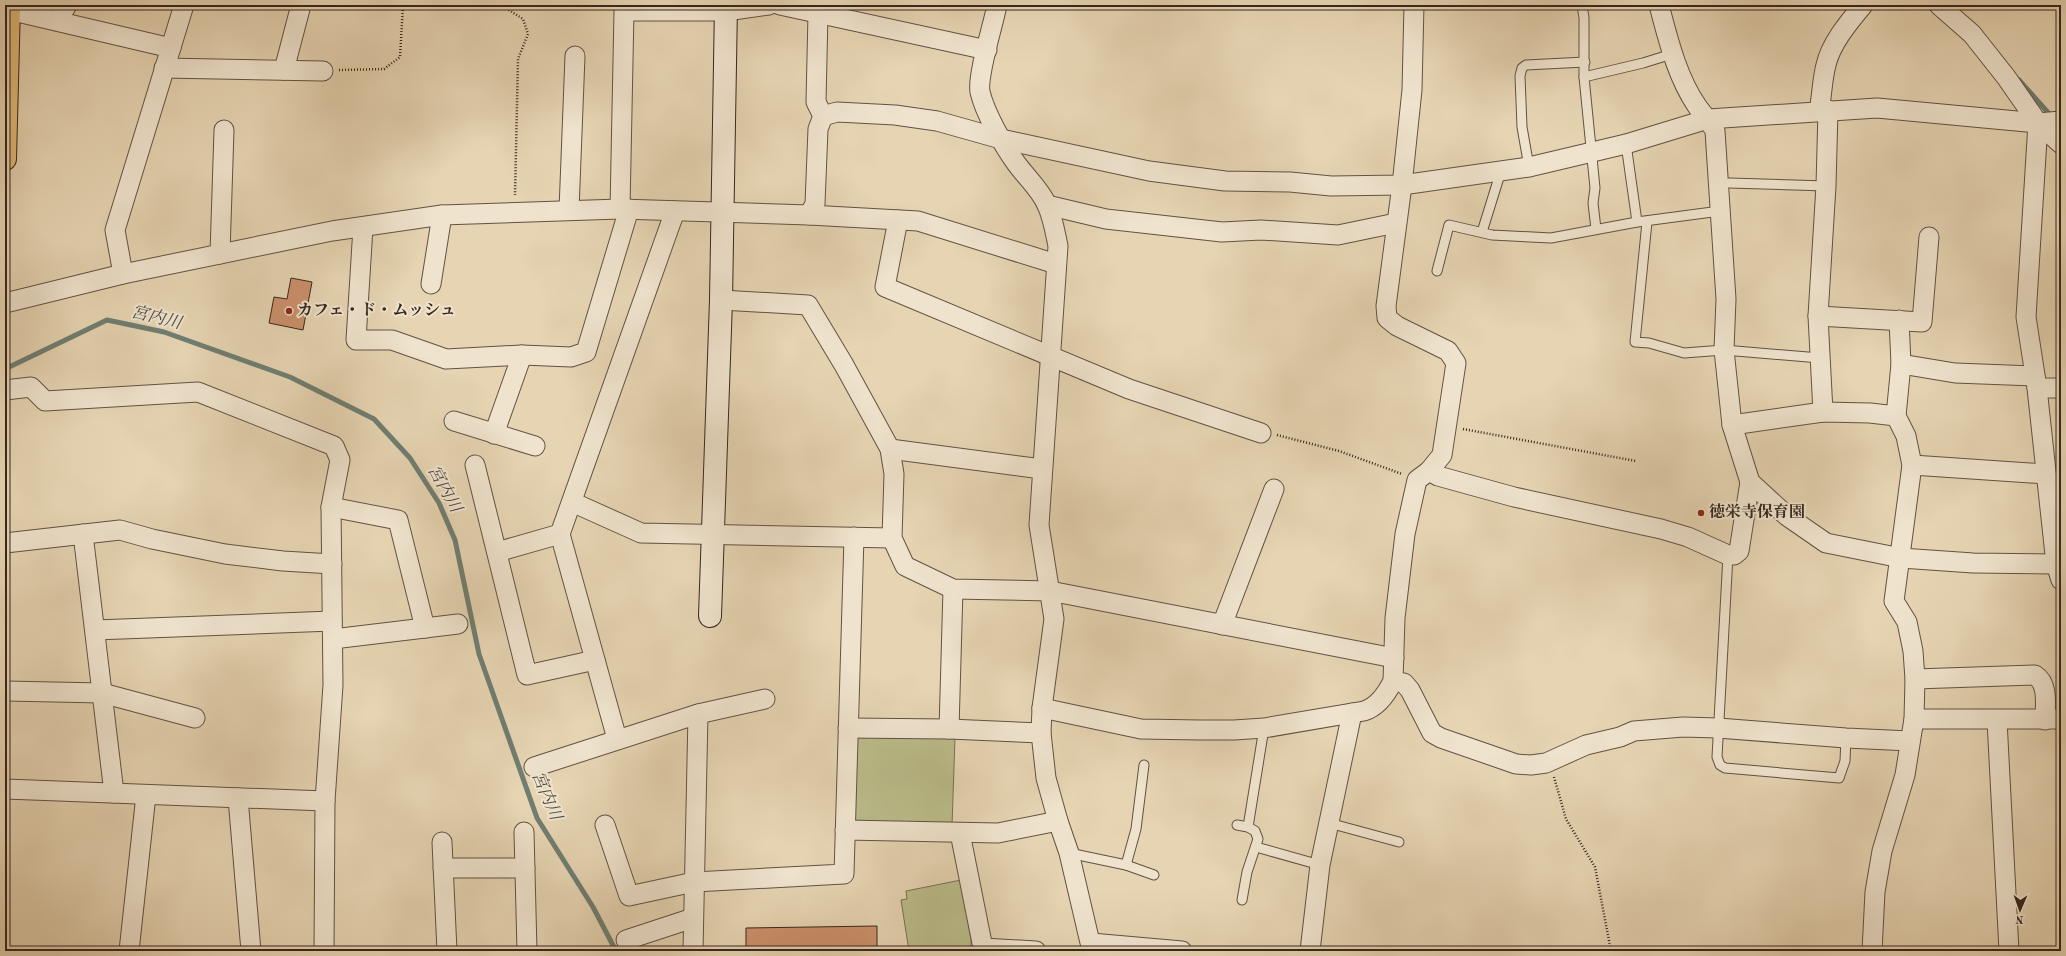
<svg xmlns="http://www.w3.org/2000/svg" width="2066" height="956" viewBox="0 0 2066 956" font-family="'Old Standard TT','Noto Serif JP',serif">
	<rect width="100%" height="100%" fill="#e6d4b2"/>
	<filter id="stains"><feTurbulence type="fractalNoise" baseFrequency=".005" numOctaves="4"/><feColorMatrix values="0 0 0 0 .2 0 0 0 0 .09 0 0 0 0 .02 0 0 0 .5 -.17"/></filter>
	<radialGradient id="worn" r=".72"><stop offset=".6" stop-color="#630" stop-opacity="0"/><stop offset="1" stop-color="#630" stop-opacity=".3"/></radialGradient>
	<!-- green -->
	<g fill="#babb89" stroke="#787054">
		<path d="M863,733L955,737L952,826L859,823L850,814L852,745Z"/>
		<path d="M961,880L971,939V950L909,951L901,900L907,899L906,891Z"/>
	</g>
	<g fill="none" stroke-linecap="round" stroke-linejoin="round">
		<!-- stream -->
		<g stroke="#707e71" stroke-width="5">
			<path d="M2019,80L2052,117"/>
			<path d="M5,369L107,320L164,332L290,377L374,419L410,458L439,503L455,540L479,654L537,818L593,907L616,951"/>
		</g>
	</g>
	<!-- building -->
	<g fill="#cc916c" stroke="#36261f">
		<path d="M291,278L312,282L303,330L269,323L274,297L287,299Z"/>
		<path d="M877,926V949L746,951V928Z"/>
	</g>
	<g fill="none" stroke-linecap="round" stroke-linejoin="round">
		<!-- lane casing -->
		<g stroke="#625244" stroke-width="11">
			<g id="lane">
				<path d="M1582,5L1584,18V77L1595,188L1593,203L1596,229"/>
				<path d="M1584,77L1643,63L1672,54"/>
				<path d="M1626,144L1637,222"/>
				<path d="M1529,167L1522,127L1520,76L1522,68L1526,65L1585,62"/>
				<path d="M1729,183L1826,186"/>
				<path d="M1647,222L1635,342L1649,343L1684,353L1724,350L1820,358"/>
				<path d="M1482,232L1501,171"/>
				<path d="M1437,271L1449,225L1492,235L1551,238L1637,222L1720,211"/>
				<path d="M1728,555L1717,757L1720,765L1725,768L1839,778L1845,761L1846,738"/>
				<path d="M1329,823L1399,842"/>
				<path d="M1237,825L1248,827L1255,831L1258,839L1247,872L1242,900"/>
				<path d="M1248,827L1264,728"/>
				<path d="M1256,847L1320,865"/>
				<path d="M1069,853L1126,865L1154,875"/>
				<path d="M1126,865L1136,829L1144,765"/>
			</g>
		</g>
		<!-- street casing -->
		<g stroke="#625244" stroke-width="21">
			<g id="street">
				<path d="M780,5L987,50"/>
				<path d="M997,5C993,26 977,75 980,92C985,113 1003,145 1016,163C1026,177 1040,189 1047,205C1053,218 1055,232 1058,246L1039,525L1054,619L1042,708L1041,733L1046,778L1058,821L1069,853L1092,951"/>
				<path d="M1659,5C1668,39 1677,77 1697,106C1703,115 1710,121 1715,131L1726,299L1724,350L1732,425L1750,482L1787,516L1826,543L1901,558L1973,563L2056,564"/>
				<path d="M1939,5L1972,34L2006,77L2038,123L2061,144"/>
				<path d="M9,10L171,48"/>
				<path d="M818,14L816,102L823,116"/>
				<path d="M57,21L67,5"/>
				<path d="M164,68L323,71"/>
				<path d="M284,70L301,5"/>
				<path d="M1819,111C1822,96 1822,80 1826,65C1831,43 1849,22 1863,5"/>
				<path d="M2038,123L2026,317L2037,388L2056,564L2061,580"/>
				<path d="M1047,205L1106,219L1222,232L1261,230L1338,235L1396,223"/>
				<path d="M620,209L624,11H726L769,5"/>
				<path d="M569,210L575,56"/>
				<path d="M809,215L918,221L1056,264"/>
				<path d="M898,220L885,287L1129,389L1261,433"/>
				<path d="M363,227L356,340H392L446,359L522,355L571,357L586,352L629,209"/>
				<path d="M220,254L224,130"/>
				<path d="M123,274L115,230L184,5"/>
				<path d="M431,284L442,215"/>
				<path d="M721,300L808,305L844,365L890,449L894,474L892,538L905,566L953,589L1050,591L1394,658"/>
				<path d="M5,303L123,274L332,231L442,215L620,209L809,215L815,204L818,129L823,116L837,112L895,115L937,121L1001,139L1149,171L1225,181L1290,182L1331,186L1402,185L1529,167L1626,144L1708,119L1877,108L2038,123L2061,121"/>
				<path d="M1818,316L1922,322L1929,237"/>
				<path d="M1901,364L1955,373L2035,376"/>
				<path d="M2037,388H2061"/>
				<path d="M5,390L31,387L45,401L198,392L334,446L340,460L331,507L333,685L325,801L324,951"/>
				<path d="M1823,412L1818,316L1826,186L1828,110"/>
				<path d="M1896,416L1901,364L1899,320"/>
				<path d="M454,421L535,446"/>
				<path d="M1732,425L1823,412L1870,413L1896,416L1906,436L1912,465L1894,601L1907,622L1913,651L1915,679L1914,719L1905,775L1882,851L1875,892L1872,951"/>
				<path d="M494,434L522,355"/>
				<path d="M890,449L1042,469"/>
				<path d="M475,465L527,675L595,660"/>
				<path d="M1912,465L2046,474"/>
				<path d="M1429,471L1438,476L1514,497L1661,529L1688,537L1728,555H1734L1739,551L1750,482"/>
				<path d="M572,502L641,533L892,538"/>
				<path d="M331,507L398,520L425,628"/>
				<path d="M83,534L114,793"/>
				<path d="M5,543L120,530L152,539L225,554L283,561L332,564"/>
				<path d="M497,552L560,534"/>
				<path d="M1222,625L1274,489"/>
				<path d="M95,630L332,621"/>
				<path d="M333,639L458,624"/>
				<path d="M1915,679L2035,675C2049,684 2045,705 2045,720"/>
				<path d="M1393,681L1404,683L1410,690L1432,733L1441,738L1516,764L1531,765L1546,763L1586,745L1620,737L1634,731L1683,727L1718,728L1846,738L1910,741"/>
				<path d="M5,691L102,693L195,718"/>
				<path d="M1042,708L1141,729L1200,730H1234L1264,728L1364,711C1377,707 1387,693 1393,681L1395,618L1405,534L1417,480L1429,471L1442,455L1456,363L1448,351L1397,326L1387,318L1386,306L1402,185L1412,90L1414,5"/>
				<path d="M1914,719H2061"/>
				<path d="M1997,720L2009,951"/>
				<path d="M848,728L949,729L1041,733"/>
				<path d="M949,729L953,589"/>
				<path d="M617,739L560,534L675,211"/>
				<path d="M534,767L698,714L765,699"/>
				<path d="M5,789L325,801"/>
				<path d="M238,798L251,951"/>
				<path d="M605,825L629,896L694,882L844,874L854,537"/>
				<path d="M845,830L998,833L1058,821"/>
				<path d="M524,832L527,951"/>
				<path d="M960,833L983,948L1036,951"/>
				<path d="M442,842L447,951"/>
				<path d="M443,868H525"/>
				<path d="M626,940L693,918"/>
				<path d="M1091,943L1182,951"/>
				<path d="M129,951L146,795"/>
				<path d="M693,951L698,714"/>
				<path d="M1310,951L1320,865L1352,713"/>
			</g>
		</g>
		<!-- secondary casing -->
		<g stroke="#36261f" stroke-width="24">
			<path id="secondary" d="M710,616L721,300L726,5"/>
		</g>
		<!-- primary casing -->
		<g stroke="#36261f" stroke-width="24">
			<path id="primary" d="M5,159L9,5"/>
		</g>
		<!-- path -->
		<g stroke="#36261f" stroke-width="2.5" stroke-dasharray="1 2" stroke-linecap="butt">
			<path d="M501,5L523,19L528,34L518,59L515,195"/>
			<path d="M339,70L384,69L400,57L403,5"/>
			<path d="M1463,429L1636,461"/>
			<path d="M1277,435L1339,451L1402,474"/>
			<path d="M1554,777L1566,819L1595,867L1611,951"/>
		</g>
		<!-- lane -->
		<use href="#lane" stroke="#efe3cd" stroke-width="9"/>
		<!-- street -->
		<use href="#street" stroke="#efe3cd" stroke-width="19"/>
		<!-- secondary -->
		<use href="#secondary" stroke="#efe3cd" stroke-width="22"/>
		<!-- primary -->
		<use href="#primary" stroke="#e3ba79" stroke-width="22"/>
	</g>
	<!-- markers -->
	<g fill="#8f2418" stroke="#efe3cd" stroke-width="1.5">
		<circle cx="289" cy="311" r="4"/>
		<circle cx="1701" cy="513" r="4"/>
	</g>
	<g text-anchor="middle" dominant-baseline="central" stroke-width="4" stroke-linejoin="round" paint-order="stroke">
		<!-- poi labels -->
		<g font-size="16" font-weight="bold" fill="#36261f" stroke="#efe3cd" text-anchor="start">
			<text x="297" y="311">カフェ・ド・ムッシュ</text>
			<text x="1709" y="513">徳栄寺保育園</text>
		</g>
		<!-- water labels -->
		<g font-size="17" font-style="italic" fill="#4e4a41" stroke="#efe3cd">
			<text transform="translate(156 318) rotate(14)">宮内川</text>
			<text transform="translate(444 489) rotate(61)">宮内川</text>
			<text transform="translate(546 796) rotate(67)">宮内川</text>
		</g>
	</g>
	<!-- margin -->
	<rect width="2066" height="956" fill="none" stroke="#e6d4b2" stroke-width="20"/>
	<rect x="6" y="6" width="2054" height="944" fill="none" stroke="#36261f" stroke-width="2"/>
	<rect x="10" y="10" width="2046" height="936" fill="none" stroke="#36261f"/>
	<!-- north arrow -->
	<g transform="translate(2020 910) rotate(182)" stroke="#efe3cd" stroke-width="3" paint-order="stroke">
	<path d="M0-3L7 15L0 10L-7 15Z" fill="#36261f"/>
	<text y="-6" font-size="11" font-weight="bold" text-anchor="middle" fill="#36261f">N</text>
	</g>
	<rect width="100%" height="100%" filter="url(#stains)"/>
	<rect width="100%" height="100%" fill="url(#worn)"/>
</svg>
